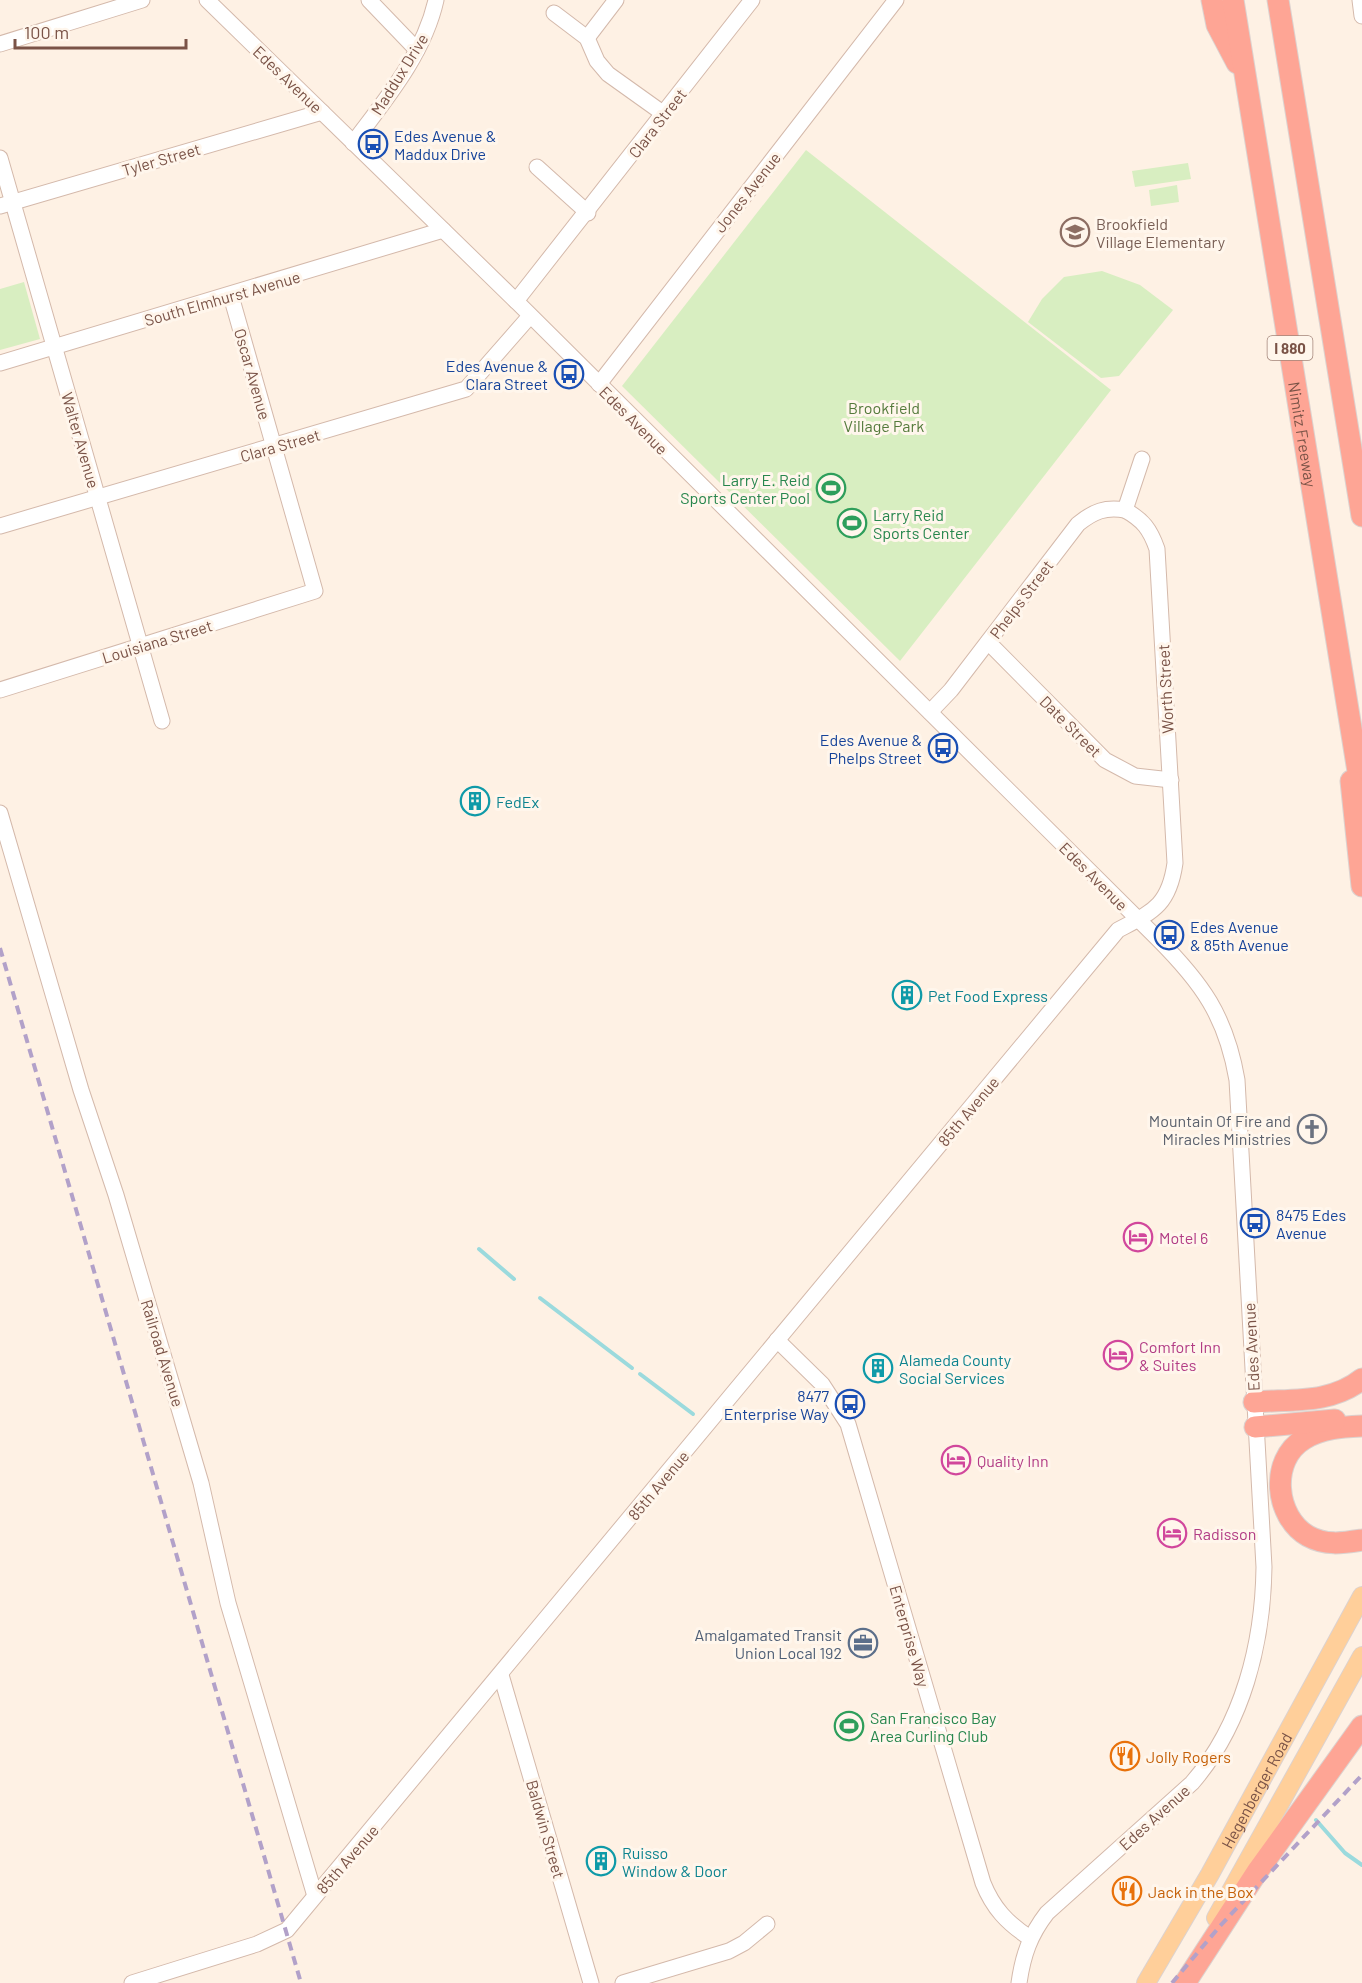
<svg xmlns="http://www.w3.org/2000/svg" width="1362" height="1983" viewBox="0 0 1362 1983" font-family="Barlow,sans-serif">
	<rect width="100%" height="100%" fill="#fef1e4"/>
	<!-- green -->
	<g fill="#d8eec1">
		<path d="M806,150L1111,390L900,661L622,386Z"/>
		<path d="M1188,163L1191,179L1135,187L1132,171Z"/>
		<path d="M1177,185L1179,202L1151,206L1149,190Z"/>
		<path d="M1102,271L1140,285L1173,310L1119,376L1101,378L1028,322L1042,299L1064,277Z"/>
		<path d="M24,282L40,339L0,350V289Z"/>
	</g>
	<g fill="none" stroke-linecap="round" stroke-linejoin="round">
		<!-- stream -->
		<g stroke="#9bdadd" stroke-width="4">
			<path d="M479,1249L514,1279"/>
			<path d="M540,1298L632,1368"/>
			<path d="M640,1374L693,1414"/>
			<path d="M1316,1820L1345,1853L1362,1865"/>
		</g>
		<!-- minor casing -->
		<g stroke="#d4b9ab" stroke-width="17">
			<g id="minor">
				<path d="M207,0L516,301L1157,938C1202,983 1226,1016 1237,1080L1264,1567C1263,1643 1243,1724 1192,1783L1047,1913C1030,1935 1023,1955 1019,1983"/>
				<path d="M369,0L417,50"/>
				<path d="M1360,0L1362,16"/>
				<path d="M554,13L587,38L597,61L608,74L664,114"/>
				<path d="M587,38L616,0"/>
				<path d="M0,44L142,0"/>
				<path d="M353,143C386,99 424,54 436,0"/>
				<path d="M0,158L162,721"/>
				<path d="M537,167L588,213"/>
				<path d="M0,206L322,112"/>
				<path d="M516,301L752,0"/>
				<path d="M0,363L443,230"/>
				<path d="M599,384L896,0"/>
				<path d="M0,526L466,389L530,316"/>
				<path d="M988,642L1105,760L1135,776L1171,780"/>
				<path d="M0,690L315,591L231,296"/>
				<path d="M930,712L951,690L1078,524C1094,511 1105,507 1125,510"/>
				<path d="M0,813L81,1090L116,1195L201,1483L228,1603L315,1896"/>
				<path d="M777,1340L822,1384L848,1424L983,1883C993,1908 1007,1923 1030,1938"/>
				<path d="M501,1675L591,1983"/>
				<path d="M132,1983L257,1944L287,1930L1118,930C1152,912 1169,906 1175,863L1157,549C1150,529 1143,520 1125,510L1142,459"/>
				<path d="M623,1983L729,1951L744,1943L767,1924"/>
			</g>
		</g>
		<!-- major casing -->
		<g stroke="#dcd2cf" stroke-width="20">
			<g id="major">
				<path d="M1216,1918L1362,1656"/>
				<path id="s1" d="M1146,1983L1210,1874L1362,1596"/>
			</g>
		</g>
		<!-- highway casing -->
		<g stroke="#dcd2cf" stroke-width="23">
			<g id="highway">
				<path d="M1212,0L1217,25L1237,63"/>
				<path id="s2" d="M1233,0L1362,796"/>
				<path d="M1278,0L1362,516"/>
				<path d="M1351,781L1362,886"/>
				<path d="M1254,1402C1292,1399 1331,1404 1362,1379"/>
				<path d="M1362,1426C1342,1427 1322,1428 1304,1439C1269,1460 1275,1517 1308,1536C1326,1546 1343,1543 1362,1540"/>
				<path d="M1255,1427L1335,1420"/>
				<path d="M1185,1983L1257,1872L1362,1726"/>
			</g>
		</g>
		<!-- minor -->
		<use href="#minor" stroke="#fff" stroke-width="15"/>
		<!-- major -->
		<use href="#major" stroke="#ffcf9a" stroke-width="18"/>
		<!-- highway -->
		<use href="#highway" stroke="#fea595" stroke-width="21"/>
		<!-- rail -->
		<g stroke="#b2a1c9" stroke-width="4" stroke-dasharray="9 6" stroke-linecap="butt">
			<path d="M0,948L301,1983"/>
			<path d="M1172,1983L1220,1926L1362,1775"/>
		</g>
	</g>
	<!-- icons -->
	<defs>
		<g id="bus-ring" transform="scale(1.5)"><circle r="9.5" fill="#fff6ec" stroke="#1a4fb4" stroke-width="1.5"/><path d="M-5-6H5V4H4V6H2V4H-2V6H-4V4H-5ZM-3.5-4V0h7V-4ZM-3.5 1.2v1.5H-2V1.2ZM2 1.2v1.5H3.5V1.2Z" fill="#1a4fb4"/></g>
		<g id="school-ring" transform="scale(1.5)"><circle r="9.5" fill="#fff6ec" stroke="#8d6e63" stroke-width="1.5"/><path d="M0-5L7-2L0 1L-7-2ZM-4 1L0 2.5L4 1V4Q0 6-4 4Z" fill="#8d6e63"/></g>
		<g id="stadium-ring" transform="scale(1.5)"><circle r="9.5" fill="#fff6ec" stroke="#2e9e5b" stroke-width="1.5"/><path d="M0-5a6.5 5 0 1 0 0 10a6.5 5 0 1 0 0-10ZM-3.5-1.8h7v3.6h-7Z" fill="#2e9e5b"/></g>
		<g id="building-ring" transform="scale(1.5)"><circle r="9.5" fill="#fff6ec" stroke="#0f9aa8" stroke-width="1.5"/><path d="M-4-6H4V6H1V3H-1V6H-4ZM-2.5-4.3h1.7v1.8h-1.7ZM.8-4.3h1.7v1.8H.8ZM-2.5-1h1.7V.8h-1.7ZM.8-1h1.7V.8H.8Z" fill="#0f9aa8"/></g>
		<g id="church-ring" transform="scale(1.5)"><circle r="9.5" fill="#fff6ec" stroke="#6b7280" stroke-width="1.5"/><path d="M-1.2-6h2.4v3.5h3.3v2.4h-3.3V6h-2.4V-.1h-3.3v-2.4h3.3Z" fill="#6b7280"/></g>
		<g id="hotel-ring" transform="scale(1.5)"><circle r="9.5" fill="#fff6ec" stroke="#d1479c" stroke-width="1.5"/><path d="M-6-4.5h1.5V1H6V5H4.5V3h-9V5H-6ZM-4 0a1.8 1.8 0 1 1 3.6 0ZM.5 0V-2.5h3Q6-2.5 6 0Z" fill="#d1479c"/></g>
		<g id="office-ring" transform="scale(1.5)"><circle r="9.5" fill="#fff6ec" stroke="#5c6f8a" stroke-width="1.5"/><path d="M-6-3h4V-5.5h4V-3h4V5H-6ZM-1-4.5V-3h2v-1.5ZM-6 0V1H6V0Z" fill="#5c6f8a"/></g>
		<g id="restaurant-ring" transform="scale(1.5)"><circle r="9.5" fill="#fff6ec" stroke="#e8710a" stroke-width="1.5"/><path d="M-5-6h1v4h1v-4h1v4h1v-4h1v5L-1.5 .5V6h-2V.5L-5-1ZM5-6V6H3V1.5H1.5Q1.5-4 5-6Z" fill="#e8710a"/></g>
	</defs>
	<g fill-rule="evenodd">
		<use href="#bus-ring" x="373" y="144"/>
		<use href="#school-ring" x="1075" y="232"/>
		<use href="#bus-ring" x="569" y="374"/>
		<use href="#stadium-ring" x="831" y="488"/>
		<use href="#stadium-ring" x="852" y="523"/>
		<use href="#bus-ring" x="943" y="748"/>
		<use href="#building-ring" x="475" y="801"/>
		<use href="#bus-ring" x="1169" y="935"/>
		<use href="#building-ring" x="907" y="995"/>
		<use href="#church-ring" x="1312" y="1129"/>
		<use href="#bus-ring" x="1255" y="1223"/>
		<use href="#hotel-ring" x="1138" y="1237"/>
		<use href="#hotel-ring" x="1118" y="1355"/>
		<use href="#building-ring" x="878" y="1368"/>
		<use href="#bus-ring" x="850" y="1404"/>
		<use href="#hotel-ring" x="956" y="1460"/>
		<use href="#hotel-ring" x="1172" y="1533"/>
		<use href="#office-ring" x="863" y="1643"/>
		<use href="#stadium-ring" x="849" y="1726"/>
		<use href="#restaurant-ring" x="1125" y="1756"/>
		<use href="#building-ring" x="601" y="1861"/>
		<use href="#restaurant-ring" x="1127" y="1891"/>
	</g>
	<g text-anchor="middle" dominant-baseline="central" stroke-width="6" stroke-linejoin="round" paint-order="stroke">
		<!-- shield labels -->
		<rect fill="#fff6ec" stroke="#a28478" stroke-width="1.5" x="1267.5" y="336" width="45" height="24" rx="4.5"/>
		<g font-size="15" font-weight="bold" fill="#7a5347">
			<text x="1290" y="348">I 880</text>
		</g>
		<!-- street labels -->
		<g font-size="16" fill="#7a5347" stroke="#fff6ec">
			<text transform="translate(399 74) rotate(-58)">Maddux Drive</text>
			<text transform="translate(288 79) rotate(44)">Edes Avenue</text>
			<text transform="translate(657 123) rotate(-52)">Clara Street</text>
			<text transform="translate(161 159) rotate(-16)">Tyler Street</text>
			<text transform="translate(747 192) rotate(-52)">Jones Avenue</text>
			<text transform="translate(222 298) rotate(-16)">South Elmhurst Avenue</text>
			<text transform="translate(253 374) rotate(74)">Oscar Avenue</text>
			<text transform="translate(634 420) rotate(45)">Edes Avenue</text>
			<text stroke="none"><textPath href="#s2" startOffset="440">Nimitz Freeway</textPath></text>
			<text transform="translate(81 440) rotate(74)">Walter Avenue</text>
			<text transform="translate(280 445) rotate(-16)">Clara Street</text>
			<text transform="translate(1021 599) rotate(-53)">Phelps Street</text>
			<text transform="translate(157 641) rotate(-17)">Louisiana Street</text>
			<text transform="translate(1165 689) rotate(-93)">Worth Street</text>
			<text transform="translate(1071 726) rotate(45)">Date Street</text>
			<text transform="translate(1094 876) rotate(45)">Edes Avenue</text>
			<text transform="translate(968 1111) rotate(-50)">85th Avenue</text>
			<text transform="translate(1251 1347) rotate(-93)">Edes Avenue</text>
			<text transform="translate(163 1353) rotate(73)">Railroad Avenue</text>
			<text transform="translate(658 1485) rotate(-50)">85th Avenue</text>
			<text transform="translate(910 1636) rotate(74)">Enterprise Way</text>
			<text stroke="none"><textPath href="#s1" startOffset="222">Hegenberger Road</textPath></text>
			<text transform="translate(1154 1817) rotate(-42)">Edes Avenue</text>
			<text transform="translate(546 1829) rotate(74)">Baldwin Street</text>
			<text transform="translate(347 1859) rotate(-49)">85th Avenue</text>
		</g>
		<!-- transit labels -->
		<g font-size="16" fill="#164399" stroke="#fff6ec" text-anchor="start">
			<text x="394" y="135">Edes Avenue &amp;<tspan x="394" dy="18">Maddux Drive</tspan></text>
			<text x="548" y="365" text-anchor="end">Edes Avenue &amp;<tspan x="548" dy="18">Clara Street</tspan></text>
			<text x="922" y="739" text-anchor="end">Edes Avenue &amp;<tspan x="922" dy="18">Phelps Street</tspan></text>
			<text x="1190" y="926">Edes Avenue<tspan x="1190" dy="18">&amp; 85th Avenue</tspan></text>
			<text x="1276" y="1214">8475 Edes<tspan x="1276" dy="18">Avenue</tspan></text>
			<text x="829" y="1395" text-anchor="end">8477<tspan x="829" dy="18">Enterprise Way</tspan></text>
		</g>
		<!-- education labels -->
		<g font-size="16" fill="#785e54" stroke="#fff6ec" text-anchor="start">
			<text x="1096" y="223">Brookfield<tspan x="1096" dy="18">Village Elementary</tspan></text>
		</g>
		<!-- park labels -->
		<g font-size="16" fill="#547a3b" stroke="#fff6ec">
			<text x="884" y="407">Brookfield<tspan x="884" dy="18">Village Park</tspan></text>
		</g>
		<!-- leisure labels -->
		<g font-size="16" fill="#27864d" stroke="#fff6ec" text-anchor="start">
			<text x="810" y="479" text-anchor="end">Larry E. Reid<tspan x="810" dy="18">Sports Center Pool</tspan></text>
			<text x="873" y="514">Larry Reid<tspan x="873" dy="18">Sports Center</tspan></text>
			<text x="870" y="1717">San Francisco Bay<tspan x="870" dy="18">Area Curling Club</tspan></text>
		</g>
		<!-- culture labels -->
		<g font-size="16" fill="#0d838f" stroke="#fff6ec" text-anchor="start">
			<text x="496" y="801">FedEx</text>
			<text x="928" y="995">Pet Food Express</text>
			<text x="899" y="1359">Alameda County<tspan x="899" dy="18">Social Services</tspan></text>
			<text x="622" y="1852">Ruisso<tspan x="622" dy="18">Window &amp; Door</tspan></text>
		</g>
		<!-- worship labels -->
		<g font-size="16" fill="#5b616d" stroke="#fff6ec" text-anchor="end">
			<text x="1291" y="1120">Mountain Of Fire and<tspan x="1291" dy="18">Miracles Ministries</tspan></text>
		</g>
		<!-- hotel labels -->
		<g font-size="16" fill="#b23c85" stroke="#fff6ec" text-anchor="start">
			<text x="1159" y="1237">Motel 6</text>
			<text x="1139" y="1346">Comfort Inn<tspan x="1139" dy="18">&amp; Suites</tspan></text>
			<text x="977" y="1460">Quality Inn</text>
			<text x="1193" y="1533">Radisson</text>
		</g>
		<!-- service labels -->
		<g font-size="16" fill="#4e5e75" stroke="#fff6ec" text-anchor="end">
			<text x="842" y="1634">Amalgamated Transit<tspan x="842" dy="18">Union Local 192</tspan></text>
		</g>
		<!-- food labels -->
		<g font-size="16" fill="#c56008" stroke="#fff6ec" text-anchor="start">
			<text x="1146" y="1756">Jolly Rogers</text>
			<text x="1148" y="1891">Jack in the Box</text>
		</g>
	</g>
	<!-- scale -->
	<path d="M15 39v9h171v-9" fill="none" stroke="#7a5347" stroke-width="3"/>
	<text x="24" y="39" font-size="18" fill="#7a5347" stroke="#fff6ec" stroke-width="4.5" paint-order="stroke">100 m</text>
</svg>
